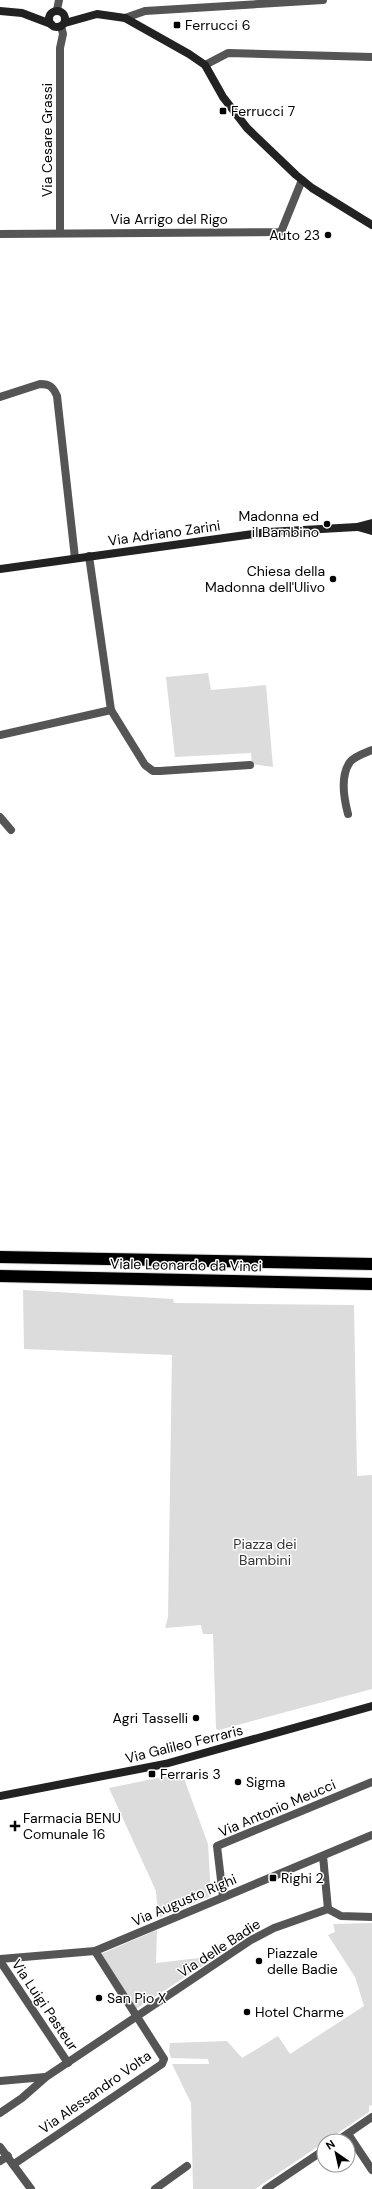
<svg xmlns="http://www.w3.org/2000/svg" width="372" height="2189" viewBox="0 0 372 2189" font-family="'DM Sans',sans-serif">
	<rect width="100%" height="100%" fill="#fff"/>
	<!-- green -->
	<g fill="#dcdcdc">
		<path d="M208,673L211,690L266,685L273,767L252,764L251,753L175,757L166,677Z"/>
		<path d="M23,1290L173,1299L174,1303L354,1305L357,1476L372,1475V1689L219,1730L216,1729L213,1634H203L201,1625L165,1628L168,1617L172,1355L24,1349Z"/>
		<path d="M182,1773L208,1844L211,1896L158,1918L156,1891L109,1788Z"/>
		<path d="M372,1923V2105L369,2106V2112L255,2189H193L191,2103L172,2064H209L208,2059L171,2058L169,2051L170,2043L227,2041L242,2058L278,2036L290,2054L364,2006L355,1977L328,1935L335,1932L333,1924Z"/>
		<path d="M157,1930L156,1963L207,1957L210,1961L136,2009L101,1954Z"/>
	</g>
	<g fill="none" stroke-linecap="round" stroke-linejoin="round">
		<!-- highway casing -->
		<g stroke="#dbdbdb" stroke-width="14">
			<g id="highway">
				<path d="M0,1257L372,1264"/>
				<path d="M0,1276L372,1284"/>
			</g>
		</g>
		<!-- street -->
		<g stroke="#555" stroke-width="8">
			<path d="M57,10L59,0"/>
			<path d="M125,18L145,11L323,0"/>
			<path d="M205,65L228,53L372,57"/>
			<path d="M60,232V48L63,34L61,26"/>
			<path d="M0,234L281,232L302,180"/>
			<path d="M0,397L40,384C50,384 53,387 57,396L75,558"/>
			<path d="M89,556L111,710L145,765L153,771H160L250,765"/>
			<path d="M0,735L111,710"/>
			<path d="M348,814C344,799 340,776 350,762C355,756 365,753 372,750"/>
			<path d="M0,817L11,830"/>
			<path d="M323,1856L328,1909"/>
			<path d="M223,1897L217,1846L372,1782"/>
			<path d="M328,1909L341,1916L372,1917"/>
			<path d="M0,1959L95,1951L372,1835"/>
			<path d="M0,1961L68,2063"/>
			<path d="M0,2081L45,2077"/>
			<path d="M0,2113L22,2098L46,2077L251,1940L274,1928L328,1909"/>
			<path d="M348,2134L372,2170"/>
			<path d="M337,2141L372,2117"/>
			<path d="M0,2147L31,2189"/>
			<path d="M0,2161L8,2156"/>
			<path d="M14,2164L162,2064L164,2059L95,1951"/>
			<path d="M155,2189L187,2166"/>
			<path d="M266,2189L324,2150"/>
		</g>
		<!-- secondary -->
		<g stroke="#222" stroke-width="8">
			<circle cx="57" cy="19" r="8"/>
			<path d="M0,11L22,13L51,24"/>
			<path d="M65,23L97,14L125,18L189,54L205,65L223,97L247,128L296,175L312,188L372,225"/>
			<path d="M358,527L372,531"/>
			<path d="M0,569L268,532L357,527L372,523"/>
			<path d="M0,1796L165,1764L372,1706"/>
		</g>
		<!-- highway -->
		<use href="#highway" stroke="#000" stroke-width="12"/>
	</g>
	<!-- markers -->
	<g fill="#000" stroke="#fff" stroke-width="1.5">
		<rect x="173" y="21" width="8" height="8" rx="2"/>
		<rect x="219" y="107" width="8" height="8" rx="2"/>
		<circle cx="328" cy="235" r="4"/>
		<circle cx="327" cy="524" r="4"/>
		<circle cx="333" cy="579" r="4"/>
		<circle cx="196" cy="1718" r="4"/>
		<rect x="148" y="1770" width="8" height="8" rx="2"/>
		<circle cx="238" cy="1782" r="4"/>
		<path d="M13 1820h4v4h4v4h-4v4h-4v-4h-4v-4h4z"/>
		<rect x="269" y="1874" width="8" height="8" rx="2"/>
		<circle cx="259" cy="1961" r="4"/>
		<circle cx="99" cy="1998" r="4"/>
		<circle cx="247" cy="2012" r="4"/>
	</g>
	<g text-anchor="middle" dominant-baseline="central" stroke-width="3" stroke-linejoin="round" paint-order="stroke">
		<!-- poi labels -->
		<g font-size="14" fill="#000" stroke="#fff" text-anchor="start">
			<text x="185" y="25">Ferrucci 6</text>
			<text x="231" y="111">Ferrucci 7</text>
			<text x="320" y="235" text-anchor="end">Auto 23</text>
			<text x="319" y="516" text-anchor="end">Madonna ed<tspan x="319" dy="16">il Bambino</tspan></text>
			<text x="325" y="571" text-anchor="end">Chiesa della<tspan x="325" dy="16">Madonna dell'Ulivo</tspan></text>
			<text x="188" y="1718" text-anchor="end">Agri Tasselli</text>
			<text x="160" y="1774">Ferraris 3</text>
			<text x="246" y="1782">Sigma</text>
			<text x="23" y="1818">Farmacia BENU<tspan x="23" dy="16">Comunale 16</tspan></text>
			<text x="281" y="1878">Righi 2</text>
			<text x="267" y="1953">Piazzale<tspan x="267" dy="16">delle Badie</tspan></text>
			<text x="107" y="1998">San Pio X</text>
			<text x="255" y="2012">Hotel Charme</text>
		</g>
		<!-- street labels -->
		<g font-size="14" fill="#000" stroke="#fff">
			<text transform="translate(47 140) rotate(-90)">Via Cesare Grassi</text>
			<text x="169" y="219">Via Arrigo del Rigo</text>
			<text transform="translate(164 533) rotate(-8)">Via Adriano Zarini</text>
			<text transform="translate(186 1265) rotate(1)">Viale Leonardo da Vinci</text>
			<text transform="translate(184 1744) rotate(-14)">Via Galileo Ferraris</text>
			<text transform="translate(277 1808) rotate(-23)">Via Antonio Meucci</text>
			<text transform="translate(184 1900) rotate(-23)">Via Augusto Righi</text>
			<text transform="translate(219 1948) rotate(-33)">Via delle Badie</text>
			<text transform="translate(45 2005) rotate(56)">Via Luigi Pasteur</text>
			<text transform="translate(95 2092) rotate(-35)">Via Alessandro Volta</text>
		</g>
		<!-- park labels -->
		<g font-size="14" fill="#333" stroke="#fff">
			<text x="265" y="1544">Piazza dei<tspan x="265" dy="16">Bambini</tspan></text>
		</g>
	</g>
	<!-- north arrow -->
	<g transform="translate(336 2153) rotate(326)"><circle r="19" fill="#ffffff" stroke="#999999"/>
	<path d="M0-3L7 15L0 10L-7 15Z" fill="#000000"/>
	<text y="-6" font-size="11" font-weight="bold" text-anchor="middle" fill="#000000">N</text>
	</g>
</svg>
